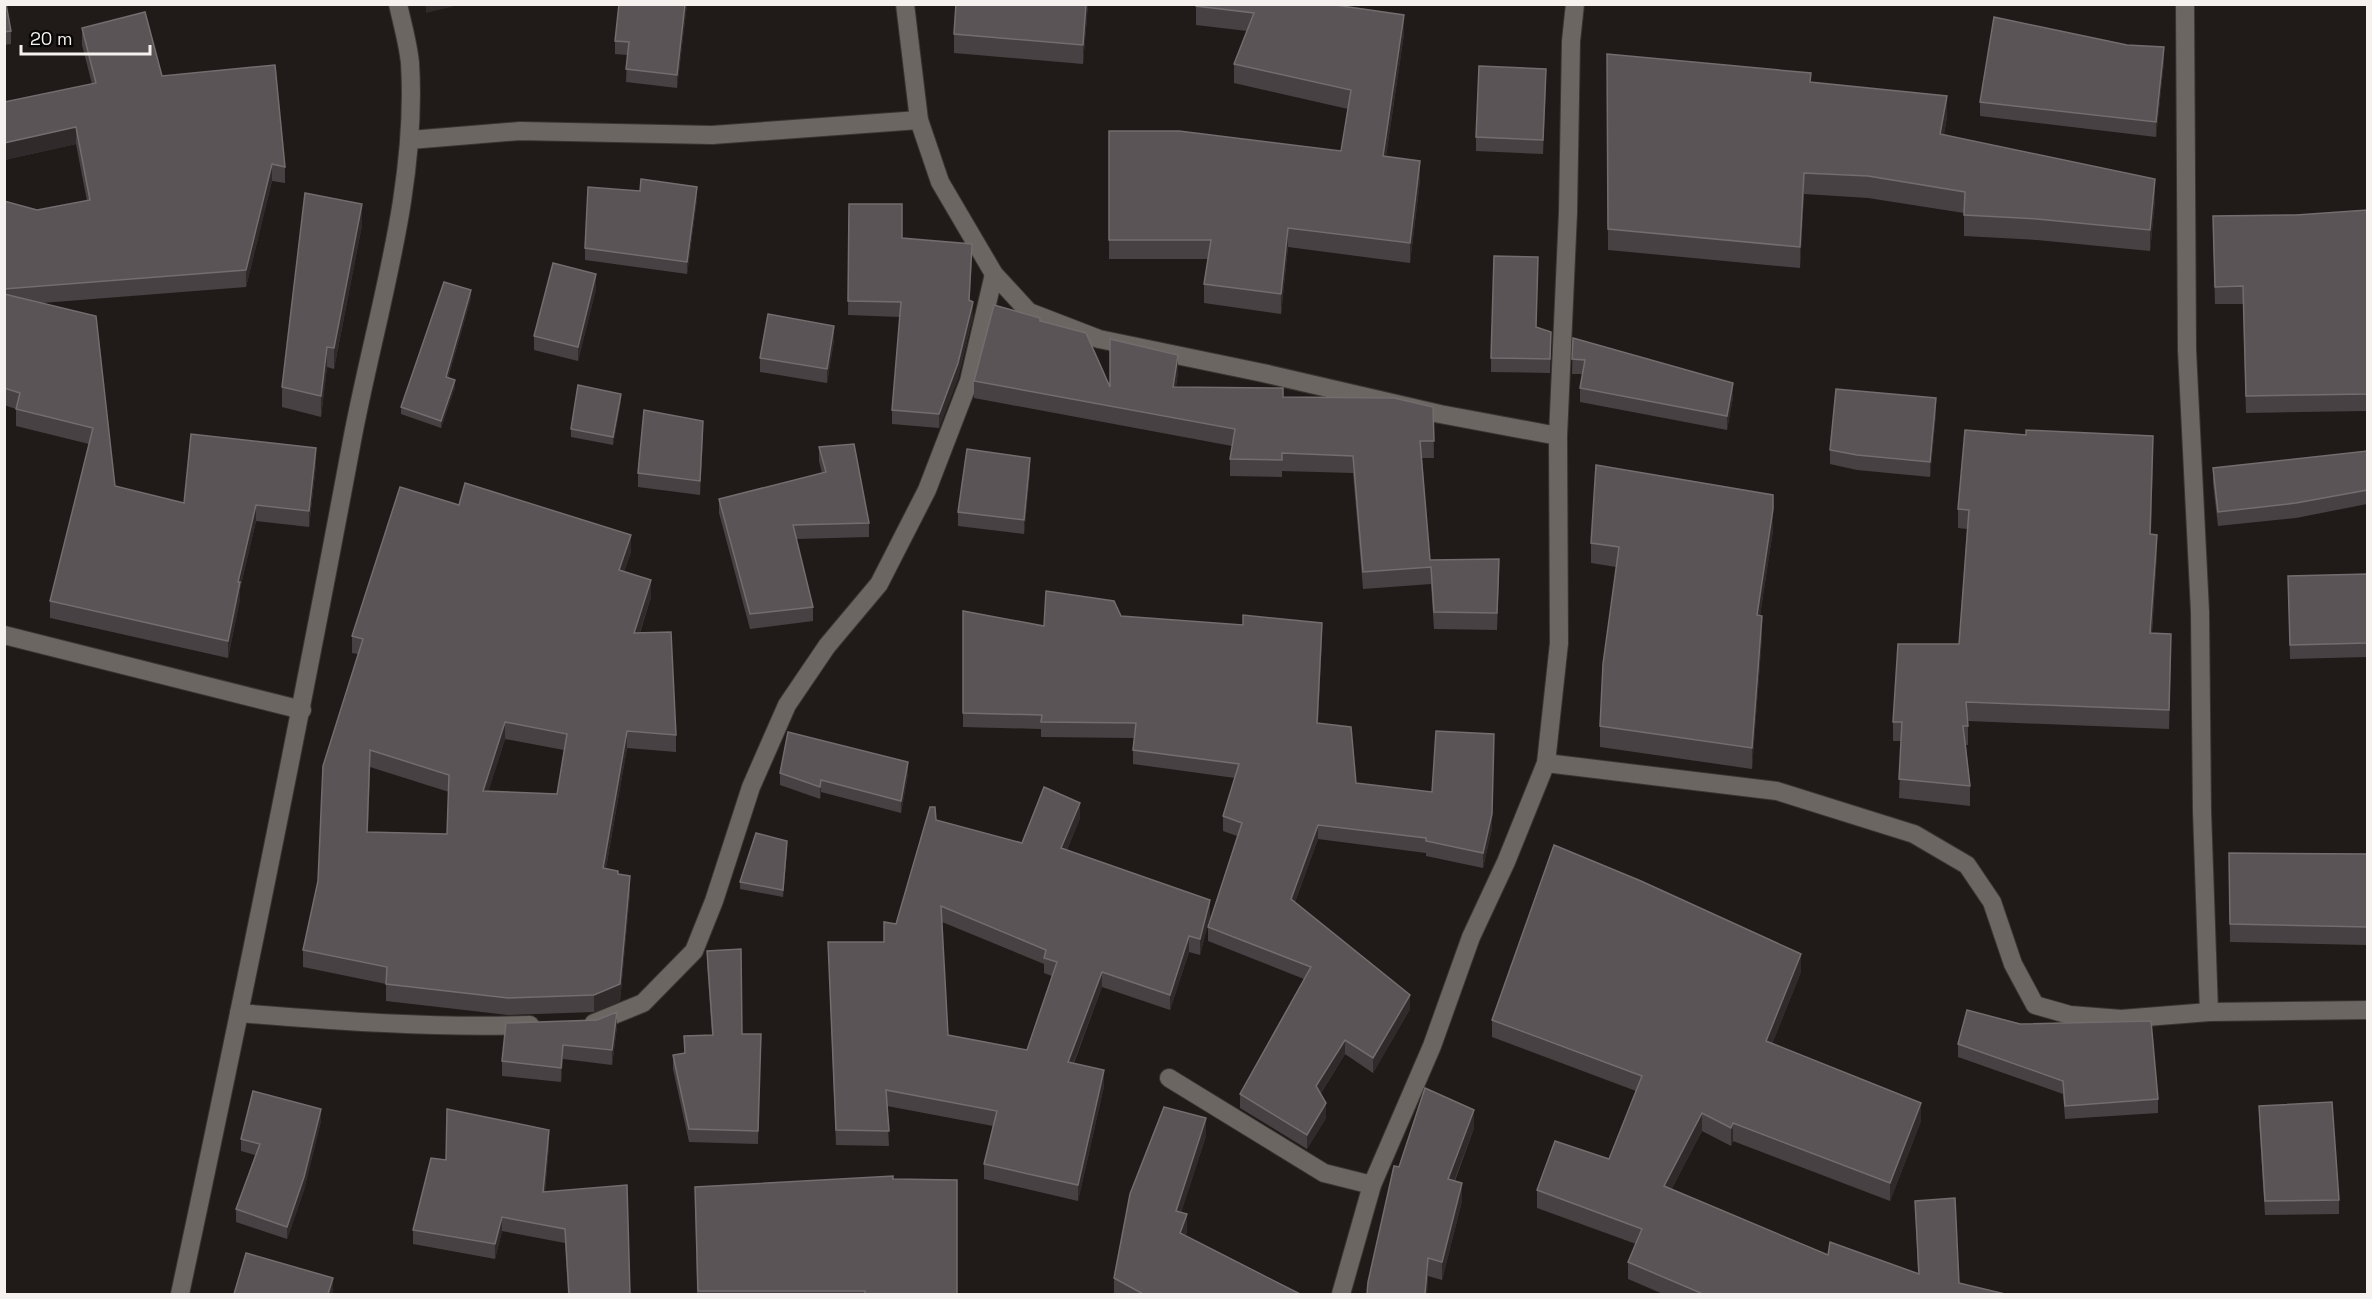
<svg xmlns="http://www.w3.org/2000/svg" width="2372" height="1299" viewBox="0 0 2372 1299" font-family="'Space Grotesk',sans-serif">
	<rect width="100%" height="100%" fill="#201b18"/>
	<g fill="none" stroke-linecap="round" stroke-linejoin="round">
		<!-- minor casing -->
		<g stroke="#393533" stroke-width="20">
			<g id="minor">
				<path d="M905,4L919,120L940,182L994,274L1029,312L1099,339L1263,373L1440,414L1558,436"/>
				<path d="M2185,4L2187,350L2200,612L2202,811L2209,1012"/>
				<path d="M410,140L520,131L712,135L919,120"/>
				<path d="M4,635L302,710"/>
				<path d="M1546,763L1777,791L1914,834L1967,865L1992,902L2013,964L2035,1005L2070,1015L2121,1019L2209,1012L2368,1010"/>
				<path d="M239,1013C337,1021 433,1028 530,1025"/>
				<path d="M594,1023L643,1003L694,951L714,901L751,787L787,705L827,646L879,584L927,490L969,381L994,274"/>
				<path d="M1169,1078L1324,1173L1372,1185"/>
				<path d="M180,1294C240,1013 298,730 351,446C374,320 418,193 410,63C408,43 402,23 398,4"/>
				<path d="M1341,1294L1372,1185L1432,1046L1471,937L1506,862L1546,763L1559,643L1558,436L1568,212L1571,41L1575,4"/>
			</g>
		</g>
		<!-- minor -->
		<use href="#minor" stroke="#6c6662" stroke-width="18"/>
	</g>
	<!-- wall -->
	<g fill="#484144" fill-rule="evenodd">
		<path d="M4,4L11,31V44L4,45Z"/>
		<path d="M687,4L677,88L626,82L627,55L615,54V41Z"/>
		<path d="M956,4H1088L1083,64L954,53V34Z"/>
		<path d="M1196,4L1404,34L1386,156L1420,180L1410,263L1288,247L1281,314L1204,303V284L1208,259H1109V131L1341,151L1348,109L1234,83V64L1247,31L1196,25Z"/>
		<path d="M82,28L162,76L285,167V183L272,181L246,287L42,303L96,316L115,486L184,503L316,465L309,527L256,521L240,589V599L228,658L50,618V601L89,444L16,426V409L4,405V201L37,210L87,201L76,144L4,160V102L92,84L82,45Z"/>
		<path d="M2127,45L2164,61L2156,137L1980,116V102Z"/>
		<path d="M1607,54L1811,83L1947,117L1944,134L2155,201L2150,251L2037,240L1964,236V213L1868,198L1804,194L1800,268L1608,250Z"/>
		<path d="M1546,83L1543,154L1476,151V137Z"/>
		<path d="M697,199L687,274L585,260V248Z"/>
		<path d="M849,204L902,238L972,259L969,301L973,316L958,378L939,428L892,424V410L900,317L848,315Z"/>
		<path d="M2367,210V411L2246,413L2243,304H2215L2213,233L2296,215Z"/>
		<path d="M362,225L334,369L327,367L321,417L282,407V387Z"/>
		<path d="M596,289L578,361L534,350V336Z"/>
		<path d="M471,298L448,378L455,387L441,428L401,414V407Z"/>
		<path d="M1040,321L1110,387L1178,372L1176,387L1283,397L1433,407L1434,458H1422L1430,560L1499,576L1497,630L1434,629L1431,584L1363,589L1353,473L1282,471V477L1230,476V459L1232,446L974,398V381Z"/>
		<path d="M1573,338L1733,397L1727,430L1580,402V388L1582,374H1572Z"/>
		<path d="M834,340L827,383L760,372V358Z"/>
		<path d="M1551,346L1550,373L1491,372V358Z"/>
		<path d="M621,401L613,445L571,437V429Z"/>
		<path d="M1936,413L1930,477L1857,470L1830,464V450Z"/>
		<path d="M703,436L700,495L638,487V473Z"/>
		<path d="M819,447L869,523V537L796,539L813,607V621L750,629L719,513V499L822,473L819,461Z"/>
		<path d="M2367,451V504L2296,518L2218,526L2213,483V468Z"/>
		<path d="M2153,455L2151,534L2157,554L2152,633L2171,653L2169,729L1968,721V745H1966L1970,786V806L1899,798L1901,741H1893V722L1959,644L1967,529L1958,528V509Z"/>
		<path d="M1030,472L1024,534L958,526V512Z"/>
		<path d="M459,505L631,552L624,572L651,597L640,633L676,735V752L627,748L606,868L618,874L630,893L620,1001L594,1012L508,1015L386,1001V984L303,967V950L318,881L358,654L352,653V636ZM505,739L564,750L557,794L488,792ZM370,767L449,792L447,834L368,832Z"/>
		<path d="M1773,530L1760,615L1762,636L1752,769L1600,747V726L1616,567L1591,563V543Z"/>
		<path d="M2367,574V657L2290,659L2288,576Z"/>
		<path d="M963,611L1044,626L1121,616L1322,638L1318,723L1356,783L1492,828L1483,868L1426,856V853L1318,839L1295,902L1410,1009L1373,1073L1345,1054L1321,1093L1326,1118L1307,1149L1240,1108V1094L1304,979L1208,941V927L1237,836L1223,831V816L1235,778L1133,764V750L1134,738L1041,737V729L963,727Z"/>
		<path d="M780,773L908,774L901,813L821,792L820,799L780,785Z"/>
		<path d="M1080,818L1067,850L1210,916L1200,955L1189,952L1170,1010L1102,987L1074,1063L1104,1086L1078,1201L984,1179V1164L993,1126L887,1106L889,1146L836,1145L828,942H884L896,924L936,820L1022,843ZM942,922L1044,964V973L1052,976L1027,1050L948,1035Z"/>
		<path d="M787,848L783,897L740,889V882Z"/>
		<path d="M2229,853L2367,854V945L2230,942Z"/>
		<path d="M707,951L742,1034H761L758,1144L689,1142L673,1069V1055L684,1053V1036L712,1035L707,964Z"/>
		<path d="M1801,972L1772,1044L1921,1121L1890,1201L1733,1141L1731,1146L1702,1131L1671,1190L1828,1255L1918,1273L1915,1201L1959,1283L2005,1294H1663L1628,1279V1262L1636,1244L1537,1208V1190L1609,1159L1636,1091L1492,1037V1020Z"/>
		<path d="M617,1027L612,1065L563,1059L561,1082L502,1076V1061Z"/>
		<path d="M1958,1044L2158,1099V1113L2065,1119L2063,1094L1958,1057Z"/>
		<path d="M2259,1106L2339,1200V1214L2265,1215L2259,1121Z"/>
		<path d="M321,1121L304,1190L287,1239L236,1222V1209L255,1155L241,1151V1139Z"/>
		<path d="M1474,1128L1455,1181L1462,1201L1442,1280L1428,1276L1427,1294H1367L1399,1167Z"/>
		<path d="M1206,1136L1181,1212L1187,1232L1185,1236L1300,1294H1114V1278Z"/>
		<path d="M549,1145L545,1192L630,1294H568L565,1243L502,1231L495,1259L413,1244V1230L446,1160Z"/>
		<path d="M893,1179L957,1294H697L695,1187Z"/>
	</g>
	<!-- shaded-wall -->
	<g fill="#302a2b">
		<path d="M426,4H463L426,13Z"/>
		<path d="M685,4H687L677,88V75Z"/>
		<path d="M1086,4H1088L1083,64V45Z"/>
		<path d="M1404,15V34L1383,176V156Z"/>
		<path d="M2164,47V61L2156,137V122Z"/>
		<path d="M1947,96V117L1940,155V134Z"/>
		<path d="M76,127V144L4,160V143Z"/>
		<path d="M1420,161V180L1410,263V243Z"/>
		<path d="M272,164V181L246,287V270Z"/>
		<path d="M1804,173V194L1800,268V247Z"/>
		<path d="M2155,179V201L2150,251V230Z"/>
		<path d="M697,187V199L687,274V262Z"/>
		<path d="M362,204V225L334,369V348Z"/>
		<path d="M1288,228V247L1281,314V294Z"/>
		<path d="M972,244V259L969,315V300Z"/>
		<path d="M596,274V289L578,361V347Z"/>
		<path d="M471,290V298L446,384V377Z"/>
		<path d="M973,302V316L958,378L939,428V414Z"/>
		<path d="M834,326V340L827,383V369Z"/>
		<path d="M327,347V367L321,417V396Z"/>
		<path d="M1178,355V372L1173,404V387Z"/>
		<path d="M455,380V387L441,428V421Z"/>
		<path d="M1733,383V397L1727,430V416Z"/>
		<path d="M621,394V401L613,445V437Z"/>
		<path d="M1936,398V413L1930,477V462Z"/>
		<path d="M703,421V436L700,495V481Z"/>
		<path d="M2153,436V455L2150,554V534Z"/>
		<path d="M316,448V465L309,527V511Z"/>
		<path d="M1030,458V472L1024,534V520Z"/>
		<path d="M256,505V521L240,589V599L228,658V641L238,582Z"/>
		<path d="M1773,509V530L1757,636V615Z"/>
		<path d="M631,535V552L619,587V570Z"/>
		<path d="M2157,535V554L2150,652V633Z"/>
		<path d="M651,580V597L634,650V633Z"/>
		<path d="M1762,616V636L1752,769V748Z"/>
		<path d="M1322,623V638L1317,737V723Z"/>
		<path d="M2171,634V653L2169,729V710Z"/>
		<path d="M505,722V739L483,809V791Z"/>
		<path d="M627,731V748L603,885V868Z"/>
		<path d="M1494,748L1492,828L1483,868V853Z"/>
		<path d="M370,750V767L367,849V832Z"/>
		<path d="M908,762V774L901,813V801Z"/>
		<path d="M821,780V792L820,799V787Z"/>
		<path d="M1080,803V818L1061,864V848Z"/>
		<path d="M1318,825V839L1291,913V899Z"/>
		<path d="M630,876V893L620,1001L594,1012V995Z"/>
		<path d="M1210,900V916L1200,955V939Z"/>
		<path d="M1189,936V952L1170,1010V995Z"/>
		<path d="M1801,954V972L1766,1059V1041Z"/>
		<path d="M1102,972V987L1068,1077V1062Z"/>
		<path d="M1410,995V1009L1373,1073V1058Z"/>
		<path d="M617,1012V1027L612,1065V1050Z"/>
		<path d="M1345,1040V1054L1316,1100V1086Z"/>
		<path d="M563,1045V1059L561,1082V1068Z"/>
		<path d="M1104,1070V1086L1078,1201V1185Z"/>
		<path d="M1326,1103V1118L1307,1149V1135Z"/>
		<path d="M1921,1103V1121L1890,1201V1183Z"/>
		<path d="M321,1109V1121L304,1190L287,1239V1227Z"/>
		<path d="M1474,1110V1128L1448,1197V1179Z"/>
		<path d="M1702,1113V1131L1664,1204V1186Z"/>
		<path d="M1206,1118V1136L1176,1229V1211Z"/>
		<path d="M1733,1123V1141L1731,1146V1128Z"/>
		<path d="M549,1130V1145L543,1207V1192Z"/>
		<path d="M1462,1183V1201L1442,1280V1262Z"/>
		<path d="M1187,1214V1232L1180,1251V1233Z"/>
		<path d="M502,1217V1231L495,1259V1244Z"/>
		<path d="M1428,1258L1427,1294H1425Z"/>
		<path d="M333,1278V1294H328Z"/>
	</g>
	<!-- building -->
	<g fill="#5a5456" stroke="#726d6e" stroke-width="1.5" fill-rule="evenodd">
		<path d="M4,4H6L11,31L4,32Z"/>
		<path d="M619,4H685L677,75L626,69L629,42L615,41Z"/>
		<path d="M956,4H1086L1083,45L954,34Z"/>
		<path d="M1196,4H1328L1404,15L1383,156L1420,161L1410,243L1288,228L1281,294L1204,284L1211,240H1109V131H1179L1341,151L1351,90L1234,64L1254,13L1196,6Z"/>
		<path d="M145,12L162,76L275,65L285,167L272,164L246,270L4,289V201L37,210L90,200L76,127L4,143V102L96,83L82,28Z"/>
		<path d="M1994,17L2127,45L2164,47L2156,122L1980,102Z"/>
		<path d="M1607,54L1811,73L1810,82L1947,96L1940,134L2155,179L2150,230L2037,219L1964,215L1965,192L1868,176L1804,173L1800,247L1608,229Z"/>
		<path d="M1479,66L1546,69L1543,140L1476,137Z"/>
		<path d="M641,179L697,187L687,262L585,248L588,187L640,191Z"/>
		<path d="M305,193L362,204L334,348L327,347L321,396L282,387Z"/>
		<path d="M849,204H902V238L972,244L969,300L973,302L958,363L939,414L892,410L901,302L848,301Z"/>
		<path d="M2367,210V394L2246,396L2243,286L2215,287L2213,216L2296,215Z"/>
		<path d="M1494,256L1538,257L1536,327L1551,332L1550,359L1491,358Z"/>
		<path d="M553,263L596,274L578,347L534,336Z"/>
		<path d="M444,282L471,290L446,377L455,380L441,421L401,407Z"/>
		<path d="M4,294L96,316L115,486L184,503L191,434L316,448L309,511L256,505L238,582H240L228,641L50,601L93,428L16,409L20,393L4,388Z"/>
		<path d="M994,305L1040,318V321L1086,333L1110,387V339L1178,355L1173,387L1283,388V397L1394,398L1433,407L1434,441H1420L1430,560L1499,559L1497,613L1434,612L1431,567L1363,572L1353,456L1282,453V460L1230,459L1235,429L974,381Z"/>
		<path d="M768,314L834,326L827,369L760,358Z"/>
		<path d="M1573,338L1733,383L1727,416L1580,388L1585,360L1572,359Z"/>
		<path d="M578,385L621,394L613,437L571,429Z"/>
		<path d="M1836,389L1936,398L1930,462L1857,455L1830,450Z"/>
		<path d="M644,410L703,421L700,481L638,473Z"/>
		<path d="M1965,430L2026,435V430L2153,436L2150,534L2157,535L2150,633L2171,634L2169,710L1966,702L1968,726H1963L1970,786L1899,779L1902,722H1893L1898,644H1959L1969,510L1958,509Z"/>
		<path d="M854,444L869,523L793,525L813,607L750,614L719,499L826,472L819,447Z"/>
		<path d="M967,449L1030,458L1024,520L958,512Z"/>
		<path d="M2367,451V490L2296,503L2218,512L2213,468Z"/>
		<path d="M1596,465L1773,495V509L1757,615L1762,616L1752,748L1600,726L1603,664L1619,547L1591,543Z"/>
		<path d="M465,483L631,535L619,570L651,580L634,633L671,632L676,735L627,731L603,868L618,871V874L630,876L620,984L594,995L508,998L386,984L387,967L303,950L318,881L323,766L363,639L352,636L400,487L459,505ZM505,722L567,734L557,794L483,791ZM370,750L449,775L447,834L367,832Z"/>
		<path d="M2367,574V643L2290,645L2288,576Z"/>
		<path d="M1046,591L1114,601L1121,616L1243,625V615L1322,623L1317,723L1351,727L1356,783L1432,792L1436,731L1494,734L1492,814L1483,853L1426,841V838L1318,825L1291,899L1410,995L1373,1058L1345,1040L1316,1086L1326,1103L1307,1135L1240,1094L1311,967L1208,927L1242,823L1223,816L1239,764L1133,750L1136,723L1041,722L1042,715L963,713V611L1044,626Z"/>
		<path d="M788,732L908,762L901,801L821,780L820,787L780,773Z"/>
		<path d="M1044,787L1080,803L1061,848L1210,900L1200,939L1189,936L1170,995L1102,972L1068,1062L1104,1070L1078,1185L984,1164L997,1111L886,1090L889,1131L836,1130L828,942H884V922L896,924L930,807H935L936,820L1022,843ZM941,906L1046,950L1044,958L1057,962L1027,1050L948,1035Z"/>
		<path d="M756,833L787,841L783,890L740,882Z"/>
		<path d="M1554,845L1641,881L1801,954L1766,1041L1921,1103L1890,1183L1733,1123L1731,1128L1702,1113L1664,1186L1828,1255L1830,1242L1919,1274L1915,1201L1955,1198L1959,1283L2005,1294H1703L1628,1262L1642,1229L1537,1190L1555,1141L1609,1159L1642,1076L1492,1020Z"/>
		<path d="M2229,853L2367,854V927L2230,924Z"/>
		<path d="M741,949L742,1034H761L758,1131L689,1129L673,1055L685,1053L684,1036L713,1035L707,951Z"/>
		<path d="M1967,1010L2020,1024L2151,1021L2158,1099L2065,1106L2063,1081L1958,1044Z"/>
		<path d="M617,1012L612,1050L563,1045L561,1068L502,1061L506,1023L597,1020Z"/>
		<path d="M1425,1088L1474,1110L1448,1179L1462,1183L1442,1262L1428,1258L1425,1294H1367L1368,1282L1394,1166L1399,1167Z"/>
		<path d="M253,1091L321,1109L304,1177L287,1227L236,1209L260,1144L241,1139Z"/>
		<path d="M2332,1102L2339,1200L2265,1201L2259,1106Z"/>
		<path d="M1164,1107L1206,1118L1176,1211L1187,1214L1180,1233L1300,1294H1143L1114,1278L1130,1194Z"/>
		<path d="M447,1109L549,1130L543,1192L627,1185L630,1294H569L565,1229L502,1217L495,1244L413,1230L431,1158L446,1160Z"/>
		<path d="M893,1176V1179L957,1180V1294H865V1291H698L695,1187Z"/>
		<path d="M246,1253L333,1278L328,1294H234Z"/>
	</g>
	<!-- border -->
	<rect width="2372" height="1299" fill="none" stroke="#f4f1ee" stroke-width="12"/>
	<!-- scale -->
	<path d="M21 45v9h129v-9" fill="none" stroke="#f4f1ee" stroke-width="3"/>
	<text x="30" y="45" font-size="18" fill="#f4f1ee" stroke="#080605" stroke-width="4.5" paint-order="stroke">20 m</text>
</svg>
